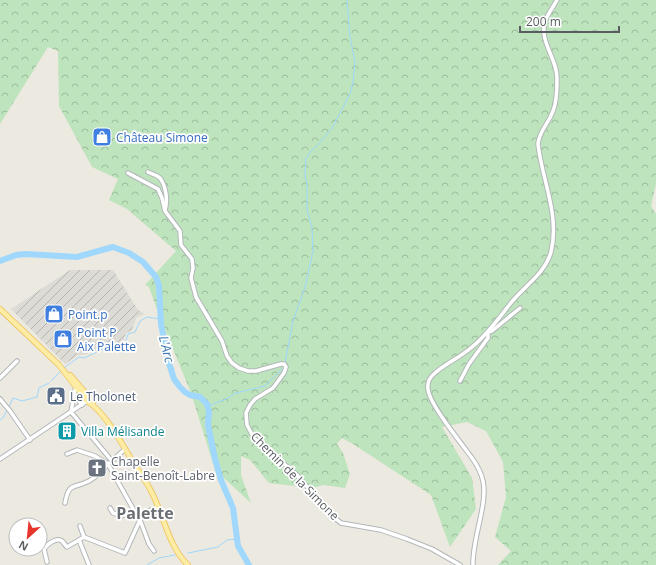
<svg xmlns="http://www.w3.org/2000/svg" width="656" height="565" viewBox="0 0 656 565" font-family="'Open Sans',sans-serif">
	<defs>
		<pattern id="industrial-furrows" width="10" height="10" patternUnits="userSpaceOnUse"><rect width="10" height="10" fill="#dddbd5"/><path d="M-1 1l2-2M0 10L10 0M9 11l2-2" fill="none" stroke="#b6b5b0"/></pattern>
		<pattern id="forest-crowns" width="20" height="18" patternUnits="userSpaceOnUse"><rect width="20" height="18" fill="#bee4bd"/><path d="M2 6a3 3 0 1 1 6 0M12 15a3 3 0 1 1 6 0" fill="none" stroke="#9dbc9d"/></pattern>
	</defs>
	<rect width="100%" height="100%" fill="#ece9e0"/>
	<!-- industrial -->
	<path fill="url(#industrial-furrows)" d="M70,270H113L138,310L145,314L136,318L132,330L126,333L123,342L126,347L121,350L111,348L106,346L83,355H78L65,364L11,309Z"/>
	<!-- forest -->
	<path fill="url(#forest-crowns)" d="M0,0H656V184L651,206L656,214V565H498L511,551L495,537L506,497L503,462L486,431L467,422L442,427L472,478L476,509L450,547L431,495L353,444L342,438L337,444L343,453L350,474L345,488L324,485L312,488L269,483L250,460L241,456V475L251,503L215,470L191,393L159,315L149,287L145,285L176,251L127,209L109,200L118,179L92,167L59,106L58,51L48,47L0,124Z"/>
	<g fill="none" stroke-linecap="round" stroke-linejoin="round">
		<!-- stream -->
		<g stroke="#9fd7fd" stroke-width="1">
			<path d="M285,363L293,321L305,287L313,251L312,228L307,210V184L305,175L306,158L311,151L316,147L332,128L350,94L353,82L355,62L350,37L347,0"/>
			<path d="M64,368L79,357L84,358L105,348L112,351L126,352L129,349L126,341L128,334L135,332L140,321L147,317L160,319"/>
			<path d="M51,381L62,370"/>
			<path d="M208,406L226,399L236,393L265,386L283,368"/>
			<path d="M9,407L13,398L22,401L37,397L39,388L49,383"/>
			<path d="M0,420L3,418L7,410"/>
			<path d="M188,553L218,547L227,540L237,539"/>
			<path d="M147,565L159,558L175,555"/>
		</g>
		<!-- river -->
		<path stroke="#9fd7fd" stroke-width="6" d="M0,261L16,255L26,254L77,257L113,247L129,253L143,262L156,277L159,286L161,324L168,360L174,379L180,387L185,392L190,395L200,397L207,404L209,412L208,425L215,459L221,480L233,508L238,546L249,565"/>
		<!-- minor casing -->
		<g stroke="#b3b7bb" stroke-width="5.5">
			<g id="minor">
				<path d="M148,172C152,174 157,175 160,178C166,186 168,200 165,210"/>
				<path d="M128,173L158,189L162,198L165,211L180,231L181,245L192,259L193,268L191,278L196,297L222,341L227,356L232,363L239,368L248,371H256L281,364H284L286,367L284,373L273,388L255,399L250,405L246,413L247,425L254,438L297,475L331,515L341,523L381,530L407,539L432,549L460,565"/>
				<path d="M0,378L17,361"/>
				<path d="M460,381L469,364L488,338V332L492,331L520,308"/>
				<path d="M79,388H77L75,390L71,412L112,461L125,449"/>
				<path d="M73,398L79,401L82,405"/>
				<path d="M0,399L10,411L30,440"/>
				<path d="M0,459L87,401"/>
				<path d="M109,463L108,464L136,514"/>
				<path d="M65,503C69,482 73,489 89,481C96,477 103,470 108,464L95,456L77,450L67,454"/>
				<path d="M158,507L142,514L141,515L144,516L159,511"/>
				<path d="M110,508L113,513L121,516L132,512L135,514"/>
				<path d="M140,520L149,544L154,551"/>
				<path d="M80,526L84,537"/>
				<path d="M79,540L89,565"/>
				<path d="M47,562L44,549C47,544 57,537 62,541C64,543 65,545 67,547L84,537L125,553L140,520L139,516"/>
				<path d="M473,565C472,539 488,504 483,481C481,472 477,465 472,458C462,444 429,404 428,389C427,383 430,377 435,373C446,363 461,357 472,347C487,335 498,319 510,304C523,287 545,274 551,252C560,215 542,180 538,144C539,131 549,123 553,111C557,102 557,90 557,80C558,59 539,43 545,21C548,14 553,7 557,0"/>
			</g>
		</g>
		<!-- major casing -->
		<g stroke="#eebf57" stroke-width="6">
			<g id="major">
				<path d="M0,309L59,365L87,401C105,412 122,444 133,462C139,472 146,481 151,491C164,515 168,546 188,565"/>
				<path d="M70,375L90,398L93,404"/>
			</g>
		</g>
		<!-- minor -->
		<use href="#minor" stroke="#fff" stroke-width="3.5"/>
		<!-- major -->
		<use href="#major" stroke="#fdeca4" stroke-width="4.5"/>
	</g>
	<!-- icons -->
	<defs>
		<g id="shop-square" transform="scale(1)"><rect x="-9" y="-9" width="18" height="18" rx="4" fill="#3f7fe0" stroke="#fff"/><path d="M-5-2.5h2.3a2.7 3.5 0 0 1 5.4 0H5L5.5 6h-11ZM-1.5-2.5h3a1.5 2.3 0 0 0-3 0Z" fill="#fff"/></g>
		<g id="civic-square" transform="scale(1)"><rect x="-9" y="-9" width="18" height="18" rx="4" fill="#5c6f8a" stroke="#fff"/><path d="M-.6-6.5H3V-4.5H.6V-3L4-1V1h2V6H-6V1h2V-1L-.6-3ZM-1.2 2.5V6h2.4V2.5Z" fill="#fff"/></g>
		<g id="building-square" transform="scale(1)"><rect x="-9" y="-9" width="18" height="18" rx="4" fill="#0f9aa8" stroke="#fff"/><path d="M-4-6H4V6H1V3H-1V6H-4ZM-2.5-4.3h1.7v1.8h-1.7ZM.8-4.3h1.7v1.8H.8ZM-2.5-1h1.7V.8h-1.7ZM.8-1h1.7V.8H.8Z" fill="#fff"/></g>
		<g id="church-square" transform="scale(1)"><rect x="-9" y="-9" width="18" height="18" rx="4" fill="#6b7280" stroke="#fff"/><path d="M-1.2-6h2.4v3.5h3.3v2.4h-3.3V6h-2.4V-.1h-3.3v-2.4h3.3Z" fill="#fff"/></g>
	</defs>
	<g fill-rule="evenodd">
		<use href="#shop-square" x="102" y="137"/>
		<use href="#shop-square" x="54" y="314"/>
		<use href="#shop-square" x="63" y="339"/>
		<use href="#civic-square" x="56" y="396"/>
		<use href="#building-square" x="67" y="431"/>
		<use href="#church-square" x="97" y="468"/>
	</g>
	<g text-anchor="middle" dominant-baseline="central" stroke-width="3.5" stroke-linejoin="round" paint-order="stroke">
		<!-- shop labels -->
		<g font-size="12" fill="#366cbe" stroke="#fff" text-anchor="start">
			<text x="116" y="137">Château Simone</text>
			<text x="68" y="314">Point.p</text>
			<text x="77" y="332">Point P<tspan x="77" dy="14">Aix Palette</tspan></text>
		</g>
		<!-- service labels -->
		<g font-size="12" fill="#4e5e75" stroke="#fff" text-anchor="start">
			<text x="70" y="396">Le Tholonet</text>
		</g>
		<!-- culture labels -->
		<g font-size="12" fill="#0d838f" stroke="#fff" text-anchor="start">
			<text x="81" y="431">Villa Mélisande</text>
		</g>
		<!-- worship labels -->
		<g font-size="12" fill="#5b616d" stroke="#fff" text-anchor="start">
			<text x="111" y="461">Chapelle<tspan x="111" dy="14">Saint-Benoît-Labre</tspan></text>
		</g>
		<!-- street labels -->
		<g font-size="12" fill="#595d61" stroke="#fff">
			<text transform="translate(295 476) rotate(45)">Chemin de la Simone</text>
		</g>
		<!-- water labels -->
		<g font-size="13" font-style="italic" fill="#3e78ae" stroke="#fff">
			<text transform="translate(167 349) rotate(76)">L'Arc</text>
		</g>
		<!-- district labels -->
		<g font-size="16" font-weight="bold" fill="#6a6f73" stroke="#fff">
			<text x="145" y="513">Palette</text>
		</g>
	</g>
	<!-- north arrow -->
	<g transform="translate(28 537) rotate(207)"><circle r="19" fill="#ffffff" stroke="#bdbec0"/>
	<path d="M0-3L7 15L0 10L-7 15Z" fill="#e6352d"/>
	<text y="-6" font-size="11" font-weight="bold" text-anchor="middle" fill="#595d61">N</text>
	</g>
	<!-- scale -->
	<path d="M520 26v6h99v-6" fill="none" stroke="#595d61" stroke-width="2"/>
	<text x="526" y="26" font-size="12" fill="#595d61" stroke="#ffffff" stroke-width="3" paint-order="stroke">200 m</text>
</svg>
